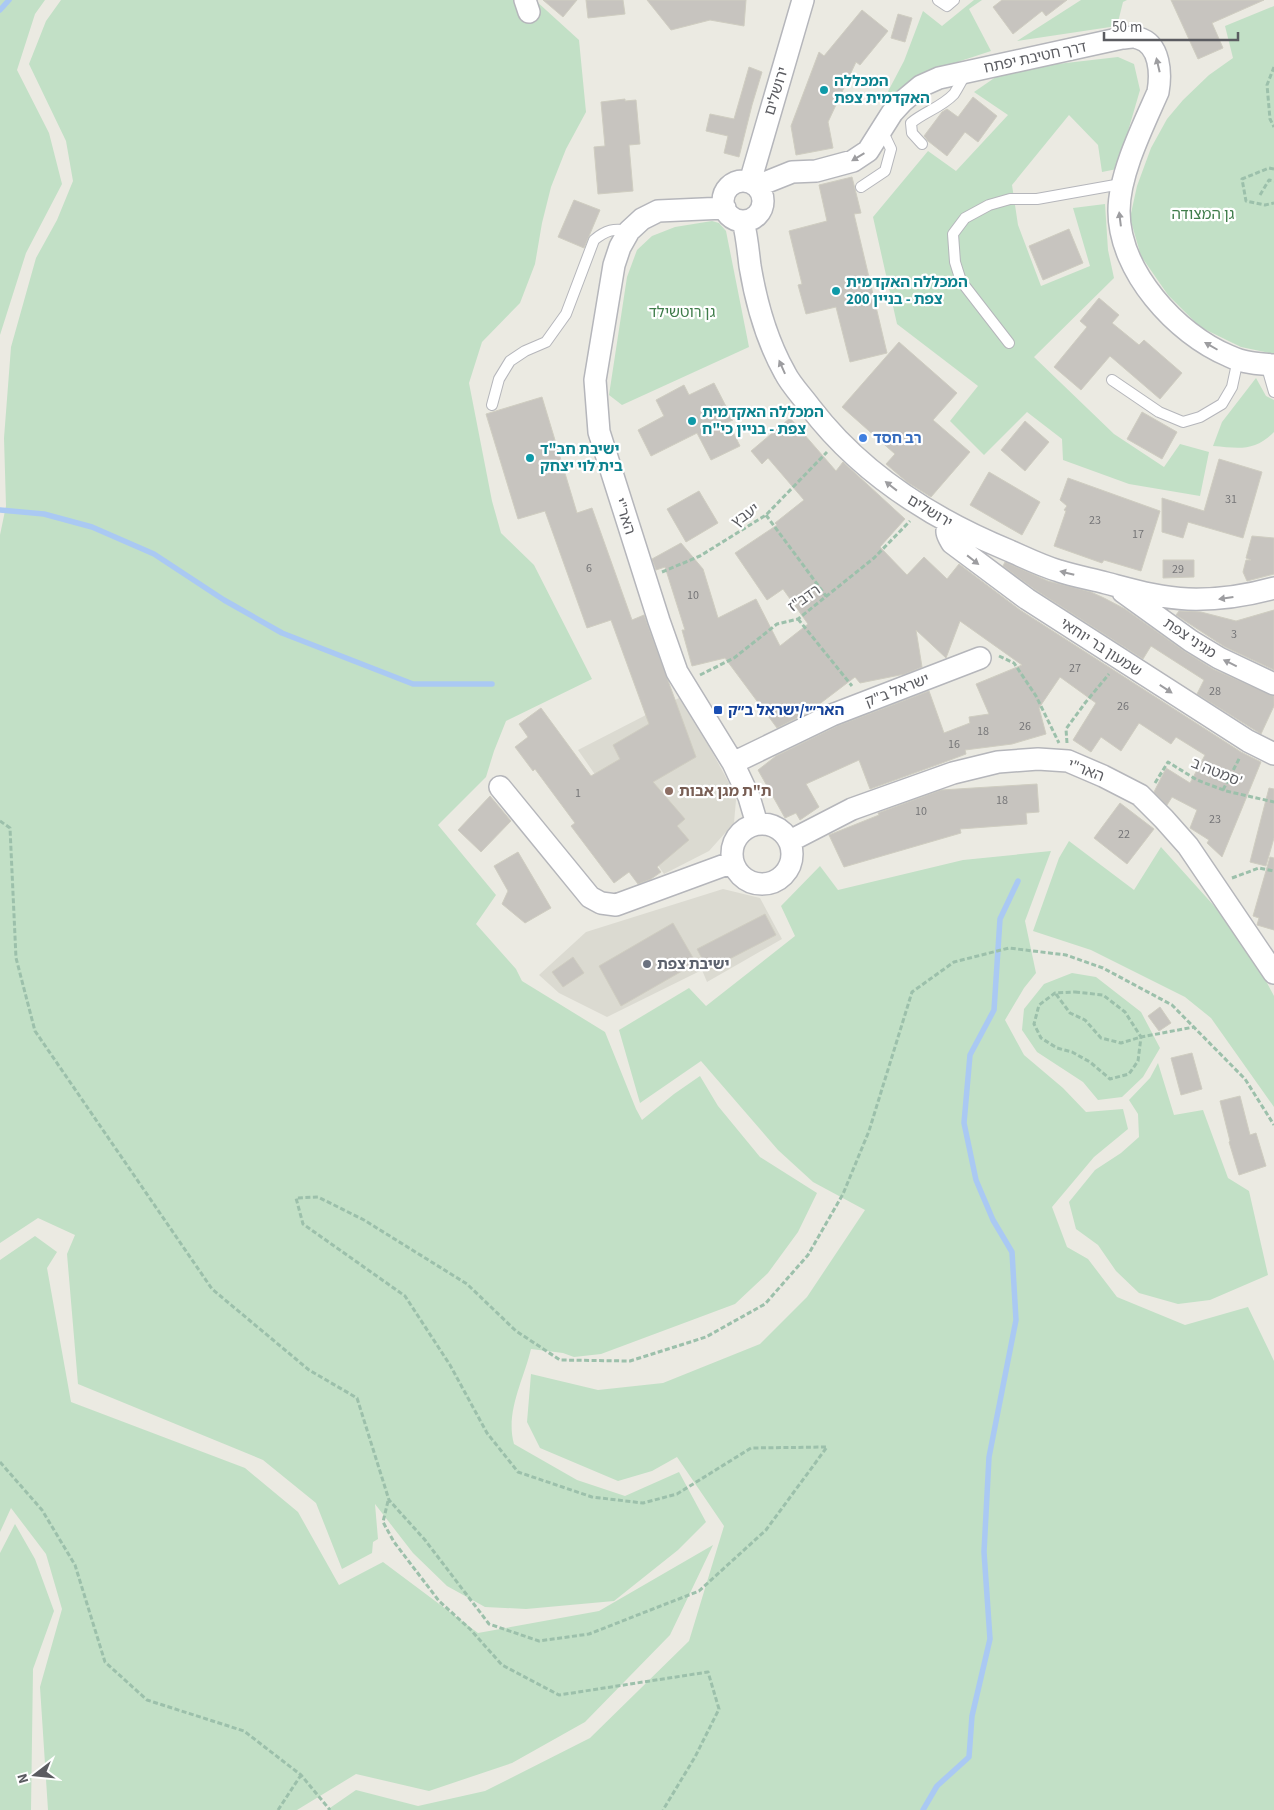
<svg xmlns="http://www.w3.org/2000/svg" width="1274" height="1810" viewBox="0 0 1274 1810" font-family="'Source Sans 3','Noto Sans Hebrew',sans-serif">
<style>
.education{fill:#dbdad1}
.green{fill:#c2e0c6}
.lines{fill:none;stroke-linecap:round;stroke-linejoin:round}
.stream{stroke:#aac9f3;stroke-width:5.5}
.building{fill:#c7c4bf;stroke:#cfcdc1}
.service-casing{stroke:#b5b6bb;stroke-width:12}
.minor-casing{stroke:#b5b6bb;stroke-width:24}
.path{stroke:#9cc0ab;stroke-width:3;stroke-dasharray:5 2.5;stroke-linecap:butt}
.service{stroke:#fff;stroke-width:10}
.minor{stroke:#fff;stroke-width:21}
.oneway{fill:#9d9da0}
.culture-dot{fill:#0f9aa8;stroke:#fff;stroke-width:2}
.shop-dot{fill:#3f7fe0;stroke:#fff;stroke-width:2}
.transit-dot{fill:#1a4fb4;stroke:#fff;stroke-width:2}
.education-dot{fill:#8d6e63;stroke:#fff;stroke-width:2}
.worship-dot{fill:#6b7280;stroke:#fff;stroke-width:2}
.labels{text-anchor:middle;stroke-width:4.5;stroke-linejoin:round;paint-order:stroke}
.number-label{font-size:12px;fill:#767678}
.street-label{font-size:15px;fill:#5b5c61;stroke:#fff}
.culture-label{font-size:15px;font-weight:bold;fill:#0d838f;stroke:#fff;text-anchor:start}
.park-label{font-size:15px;fill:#3f7c4a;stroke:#fff}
.shop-label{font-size:15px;font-weight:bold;fill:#366cbe;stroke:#fff;text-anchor:start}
.transit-label{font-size:15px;font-weight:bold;fill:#164399;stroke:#fff;text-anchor:start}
.education-label{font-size:15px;font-weight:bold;fill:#785e54;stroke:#fff;text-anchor:start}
.worship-label{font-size:15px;font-weight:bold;fill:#5b616d;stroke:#fff;text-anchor:start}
</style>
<rect width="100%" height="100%" fill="#ebeae2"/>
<!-- education -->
<path class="education" d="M679,698L711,750L729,783L736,800L734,823L709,851L664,874L578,750Z
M723,889L760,898L782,939L707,982L702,970L607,1017L559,993L539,975L586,932Z"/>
<!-- green -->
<path class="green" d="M0,0H45L35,14L17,70L49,133L62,184L26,253L0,335Z
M61,0H535L579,40L586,112L566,149L551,187L542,223L535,264L520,303L482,342L469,383L492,501L501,533L534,565L592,679L506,721L494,751L486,777L438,825L496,895L476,924L516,969L522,981L605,1032L636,1109L642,1120L674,1094L700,1076L718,1106L760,1157L817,1193L798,1232L768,1273L735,1304L601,1354L574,1357L563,1353L531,1349C524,1379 505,1412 514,1444L577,1480L625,1496L679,1472L706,1522L678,1550L614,1601L526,1609L485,1607L447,1586L413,1553L375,1504L378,1539L373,1542L372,1553L342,1569L316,1503L263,1460L78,1384L67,1254L75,1235L38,1218L0,1243V535L6,506L4,438L11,347L36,258L57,220L73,181L66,141L29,64L46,21Z
M974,0H982L969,9L991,51L936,69L884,99L904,61L923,11L942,26Z
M1081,0H1127L1123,2L1117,26L1017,41Z
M1274,6V354L1241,347L1200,327L1168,295L1141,256L1130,218L1137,186L1151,148L1167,119L1183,100L1209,75L1233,58L1225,26Z
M1118,57L1134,64L1140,90L1117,169L1102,172L1098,145L1069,115L1012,185L1018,225L1041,286L1090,266L1073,208L1105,204L1108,250L1114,278L1034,357L1114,434L1164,467L1180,444L1209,452L1200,496L1129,484L1063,460L1062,439L1027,412L984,455L950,421L978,386L897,324L873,217L928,151L956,171L1008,115L974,92L1006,70Z
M712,221L719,223L726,231L749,347L622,405L609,395L627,277L637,250L652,236L675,227Z
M1256,378L1266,396L1274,400V432C1254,452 1239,448 1213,446L1222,422Z
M1069,841L1134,890L1161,847L1243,938L1274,996V1107L1211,1018L1185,997L1091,950L1033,931L1059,858Z
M1051,851L1025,921L1036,973L1024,988L1005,1020L1024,1055L1063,1088L1086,1112L1123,1109L1128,1129L1094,1157L1052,1207L1067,1247L1088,1259L1117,1297L1185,1325L1248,1307L1274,1361V1810H327L356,1790L418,1806L485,1791L590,1738L689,1641L724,1526L677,1457L652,1471L618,1481L540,1448L527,1422L531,1374L598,1390L663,1383L760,1344L807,1297L865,1210L813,1182L778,1150L701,1061L640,1103L619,1030L689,988L706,1006L795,936L781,906L820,866L838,890L963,860Z
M1072,973L1096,977L1141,1012L1160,1048L1143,1077L1122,1097L1098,1100L1083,1082L1037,1052L1022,1030L1024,1009L1044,984Z
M1158,1063L1174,1115L1203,1110L1228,1178L1249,1191L1268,1275L1210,1300L1178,1304L1139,1293L1116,1271L1098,1245L1076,1229L1069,1202L1095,1170L1121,1153L1139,1137L1138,1114L1129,1100L1150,1078Z
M35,1236L57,1252L47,1268L71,1402L245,1468L298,1512L339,1585L383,1562L478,1633L599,1611L713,1545L670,1635L585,1722L512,1763L429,1791L356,1774L297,1810H48L40,1687L62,1609L46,1554L11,1508L0,1532V1260Z
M15,1524L35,1559L54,1611L33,1669L31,1810H0V1553Z"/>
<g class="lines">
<!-- stream -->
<path class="stream" d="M0,10L9,0
M0,510L44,514L92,527L154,554L224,600L282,633L413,684H492
M923,1810L937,1786L969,1757L972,1716L990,1639L984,1552L989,1457L1016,1320L1012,1252L993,1220L976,1180L964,1123L970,1055L994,1010L1000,919L1018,881"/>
</g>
<!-- building -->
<path class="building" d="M543,0H577L563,17Z
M586,0H623L625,14L588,18Z
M647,0H746L744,26L710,20L671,30Z
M1002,0H1067L1046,16L1042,11L1013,34L993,7Z
M1171,0H1264L1212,23L1223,48L1198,59Z
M862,10L888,31L860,65L856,62L828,122L833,148L796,155L791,126L819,52L824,56Z
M898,14L912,18L905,42L891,38Z
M749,67L762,72L752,105L739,157L724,153L728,136L706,131L710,114L734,119Z
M973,97L997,116L978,142L965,132L947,156L928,141L924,136L942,112L947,109L958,117Z
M625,99V101L636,100L640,144L629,145L633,191L598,194L594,147L605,146L601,102Z
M852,177L861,213L854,214L887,353L850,362L836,307L806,314L798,285L802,284L789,231L827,221L819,185Z
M574,200L600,210L584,248L558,237Z
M1069,229L1083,263L1043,280L1029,246Z
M1099,298L1119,315L1112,323L1139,345L1144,340L1182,373L1160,399L1110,356L1081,390L1054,367L1087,327L1080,321Z
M899,342L957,393L933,420L970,452L931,497L907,482L886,464L895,454L842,407Z
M714,383L733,420L728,422L740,446L711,460L697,433L651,456L638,430L664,416L656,400L684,385L689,395Z
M542,397L577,513L592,508L632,620L644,615L696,757L653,782L685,819L677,826L689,840L657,867L661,872L651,879L638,884L629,872L614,883L571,826L575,823L535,769L533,771L515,747L528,737L519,724L541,708L591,776L620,759L613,745L649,724L611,620L587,628L545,511L518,519L486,414Z
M1142,412L1177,432L1162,459L1127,439Z
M790,418L836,471L843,462L905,519L880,547L907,575L924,557L947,579L959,564L1020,610L1241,752L1261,762L1222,857L1207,843L1209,840L1190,828L1197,810L1172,797L1167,805L1154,792L1166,768L1190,783L1205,755L1176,737L1171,744L1139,723L1121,751L1101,737L1091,752L1073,740L1096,703L1060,677L1039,708L1046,734L1012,744L965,750L966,754L942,763L870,789L859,760L806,784L819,807L800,820L796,813L785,818L758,770L776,756L837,726L929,691L944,733L970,723L969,717L989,714L976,684L1022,665L960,621L946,658L916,630L922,667L905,674L860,683L855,677L809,712L777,728L725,658L692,666L682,630H685L665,567L656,570L652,559L681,543L703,569L718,618L756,599L780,646L808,624L783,589L767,600L735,553L777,525L775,523L804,500L768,458L762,464L751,451Z
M1025,421L1049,442L1025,471L1001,450Z
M1219,459L1262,472L1243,538L1188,522L1183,538L1162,532V498L1204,511Z
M989,472L1040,502L1022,535L970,505Z
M1068,478L1160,511L1141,571L1104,560L1102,563L1054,546L1066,511L1064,510L1067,506L1060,500Z
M699,491L718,523L686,542L667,509Z
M1252,536L1274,538V574L1247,581L1243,572L1246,560H1251L1246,558Z
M1163,560H1194V577L1163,578Z
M1005,562L1048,581L1091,592L1104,598L1125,609L1184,651L1213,669L1274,696V706L1261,734L1197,694L1204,680L1151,646L1143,659L1034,589L1003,566Z
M1274,610V670L1225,647L1176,615L1179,611L1201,612L1236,621Z
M1037,784L1039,812L1026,813L1027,824L960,829L961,833L844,867L829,835L879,815L878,813L941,790Z
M1269,788L1274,789V838L1266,866L1250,862Z
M490,796L511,821L481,852L458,830Z
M1120,803L1154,829L1127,864L1094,838Z
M518,852L551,908L525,923L502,904L508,891L494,866Z
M1270,857L1274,858V930L1257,925L1259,918L1253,916Z
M765,914L776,935L708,970L697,949Z
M673,923L696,963L621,1006L599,966Z
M573,957L584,973L563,987L552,972Z
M1160,1007L1171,1023L1159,1031L1148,1016Z
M1192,1053L1202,1089L1181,1095L1171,1058Z
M1240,1096L1250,1135L1256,1133L1266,1166L1239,1175L1229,1142L1230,1141L1220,1101Z"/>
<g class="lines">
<!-- service casing -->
<g class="service-casing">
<path id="service" d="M938,0L947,6L954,0
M922,144L912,133L911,123C924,112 942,107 954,94C958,88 962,80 966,73
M861,187L885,171L891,149L882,130
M1009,343L961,281L955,262L953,234L965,218L989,205L1010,199H1037L1121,184
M1266,364L1274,392
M1112,380L1159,412L1183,422L1200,417L1222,404L1232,387L1238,359
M492,405L499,379L510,361L525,351L546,342L566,314L594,240C606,230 614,228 629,231"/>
</g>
<!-- minor casing -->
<g class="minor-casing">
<path id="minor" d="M525,0L529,12
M723 201a20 20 0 1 1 40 0a20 20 0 1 1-40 0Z
M750,182L803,0
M757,186L792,172L816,171L853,161L868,151L892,113L903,101L921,86L939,78L1122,38C1127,38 1134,36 1138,38C1161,44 1161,75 1158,92C1143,126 1119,174 1119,211C1119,271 1176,334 1229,356C1243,363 1259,364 1274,365
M725,208L658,211L642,219L629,231L620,247L614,265L595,380L599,432L659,621L677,672L733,763L749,797L757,824
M743,221C747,236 748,250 750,266C756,302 767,341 785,373C791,385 802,396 810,407C861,474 932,519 1010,551C1026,558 1042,566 1059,571C1074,576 1091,579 1106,583C1133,590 1160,598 1188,599C1218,600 1245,596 1274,588
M950,523C944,531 948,536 952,543L1027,599L1248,741L1274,754
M1123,592L1191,641L1219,658L1274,684
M733,763L832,715L980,658
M500,787L590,897L601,903L616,905L733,862
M732 854a30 30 0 1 1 60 0a30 30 0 1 1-60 0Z
M790,841L852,809L953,773L998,762L1038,759L1068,761L1103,776L1140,795L1164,819L1188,846L1274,973"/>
</g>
<!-- path -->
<path class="path" d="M1274,67L1267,85L1270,119L1274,127
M1274,169L1269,168L1242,179L1246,201L1265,205L1274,203
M1260,195L1269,180L1274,181
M766,515L826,596
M662,572L700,556L766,515L827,452
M798,619L852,686
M999,656L1014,663L1036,696L1059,743
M700,675L734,658L777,624L798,619L874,558L910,521
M1067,743L1066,729L1085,703L1109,674
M1155,783L1168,762L1197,780L1226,791L1274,802
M1223,790L1240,757
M0,821L10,828L16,958L35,1031L212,1289L309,1370L357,1398L389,1500L425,1540L489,1624L539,1641L589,1634L699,1591L766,1530L827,1447L751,1448L677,1494L643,1503L592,1497L518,1472L487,1433L450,1365L405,1296L303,1224L296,1198L318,1197L364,1220L467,1284L516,1331L560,1360L630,1361L706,1337L765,1304L808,1255L843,1194L869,1131L912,992L954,962L1009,948L1066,955L1103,968L1172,1005L1245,1079L1274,1125
M1232,878L1259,868L1274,871
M1075,992L1103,995L1125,1012L1141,1037L1138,1061L1129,1074L1110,1079L1090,1062L1072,1052L1057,1048L1041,1038L1034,1024L1039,1005L1055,993Z
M1056,994L1070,1013L1085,1020L1101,1038L1121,1043L1141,1037L1194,1027
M0,1462L42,1510L75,1565L105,1662L147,1700L244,1731L301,1775L330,1810
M388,1501L383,1522L394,1542L439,1601L470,1629L502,1665L559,1695L708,1672L719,1709L695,1757L663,1810
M278,1810L301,1775"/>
<!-- service -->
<use href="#service" class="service"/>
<!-- minor -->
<use href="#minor" class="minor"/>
</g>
<!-- one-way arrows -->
<defs><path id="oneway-solid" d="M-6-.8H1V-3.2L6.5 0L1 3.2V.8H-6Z" transform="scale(1.25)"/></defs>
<g class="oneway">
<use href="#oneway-solid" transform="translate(1158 65) rotate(-103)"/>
<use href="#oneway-solid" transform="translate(858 157) rotate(149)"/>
<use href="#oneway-solid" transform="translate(1120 219) rotate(-97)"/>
<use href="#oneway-solid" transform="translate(1211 346) rotate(-150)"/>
<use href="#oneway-solid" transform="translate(782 367) rotate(-114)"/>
<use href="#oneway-solid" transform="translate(891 486) rotate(-142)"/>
<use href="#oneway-solid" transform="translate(973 560) rotate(38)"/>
<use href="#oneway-solid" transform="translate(1067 573) rotate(-166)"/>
<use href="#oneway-solid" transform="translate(1226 598) rotate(172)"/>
<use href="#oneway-solid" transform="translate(1230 663) rotate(-154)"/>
<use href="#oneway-solid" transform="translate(1166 689) rotate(33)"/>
</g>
<!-- markers -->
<g class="culture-dot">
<circle cx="824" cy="90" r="5"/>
<circle cx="836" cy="291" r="5"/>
<circle cx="692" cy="421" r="5"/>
<circle cx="530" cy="458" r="5"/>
</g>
<circle class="shop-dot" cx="863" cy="438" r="5"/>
<rect class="transit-dot" x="713" y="705" width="10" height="10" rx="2.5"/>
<circle class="education-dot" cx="669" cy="791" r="5"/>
<circle class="worship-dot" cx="647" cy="964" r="5"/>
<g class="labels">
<!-- number labels -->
<g class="number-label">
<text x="1231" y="503">31</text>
<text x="1095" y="524">23</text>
<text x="1138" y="538">17</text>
<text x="589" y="572">6</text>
<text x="1178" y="573">29</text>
<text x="693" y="599">10</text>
<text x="1234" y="638">3</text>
<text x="1075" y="672">27</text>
<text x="1215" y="695">28</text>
<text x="1123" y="710">26</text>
<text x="1025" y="730">26</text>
<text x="983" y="735">18</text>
<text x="954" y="748">16</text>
<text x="578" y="797">1</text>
<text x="1002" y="804">18</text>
<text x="921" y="815">10</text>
<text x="1215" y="823">23</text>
<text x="1124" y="838">22</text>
</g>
<!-- street labels -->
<g class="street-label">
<text transform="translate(1035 57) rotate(-12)" y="5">דרך חטיבת יפתח</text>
<text transform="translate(776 91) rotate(-73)" y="5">ירושלים</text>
<text transform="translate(930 511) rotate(31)" y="5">ירושלים</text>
<text transform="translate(745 515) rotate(-35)" y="5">יעבץ</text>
<text transform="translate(625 516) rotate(72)" y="5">האר"י</text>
<text transform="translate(804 598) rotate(-35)" y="5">רדב"ז</text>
<text transform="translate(1190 638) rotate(34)" y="5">מגיני צפת</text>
<text transform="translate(1101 647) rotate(33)" y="5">שמעון בר יוחאי</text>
<text transform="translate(897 690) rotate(-21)" y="5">ישראל ב"ק</text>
<text transform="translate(1086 770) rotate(21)" y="5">האר"י</text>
<text transform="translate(1217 772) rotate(22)" y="5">סמטה ב'</text>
</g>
<!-- culture labels -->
<g class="culture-label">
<text x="834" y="86">המכללה<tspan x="834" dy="17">האקדמית צפת</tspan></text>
<text x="846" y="287">המכללה האקדמית<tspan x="846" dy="17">צפת - בניין 200</tspan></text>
<text x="702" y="417">המכללה האקדמית<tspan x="702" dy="17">צפת - בניין כי"ח</tspan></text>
<text x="540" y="454">ישיבת חב"ד<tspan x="540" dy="17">בית לוי יצחק</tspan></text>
</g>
<!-- park labels -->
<g class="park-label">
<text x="1203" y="219">גן המצודה</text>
<text x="682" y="317">גן רוטשילד</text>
</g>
<!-- shop labels -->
<g class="shop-label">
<text x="873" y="443">רב חסד</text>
</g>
<!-- transit labels -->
<g class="transit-label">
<text x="728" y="715">האר״י/ישראל ב״ק</text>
</g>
<!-- education labels -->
<g class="education-label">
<text x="679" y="796">ת"ת מגן אבות</text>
</g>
<!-- worship labels -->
<g class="worship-label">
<text x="657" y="969">ישיבת צפת</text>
</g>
</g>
<!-- north arrow -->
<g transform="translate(35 1775) rotate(254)" stroke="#ffffff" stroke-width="4" paint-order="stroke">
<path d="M0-4L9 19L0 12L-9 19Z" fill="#5b5c61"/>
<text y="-8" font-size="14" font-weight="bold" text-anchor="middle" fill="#5b5c61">N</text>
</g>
<!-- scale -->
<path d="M1104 32v8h134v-8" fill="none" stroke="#5b5c61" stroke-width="2.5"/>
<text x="1112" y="32" font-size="15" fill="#5b5c61" stroke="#ffffff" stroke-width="4" paint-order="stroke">50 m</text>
</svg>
